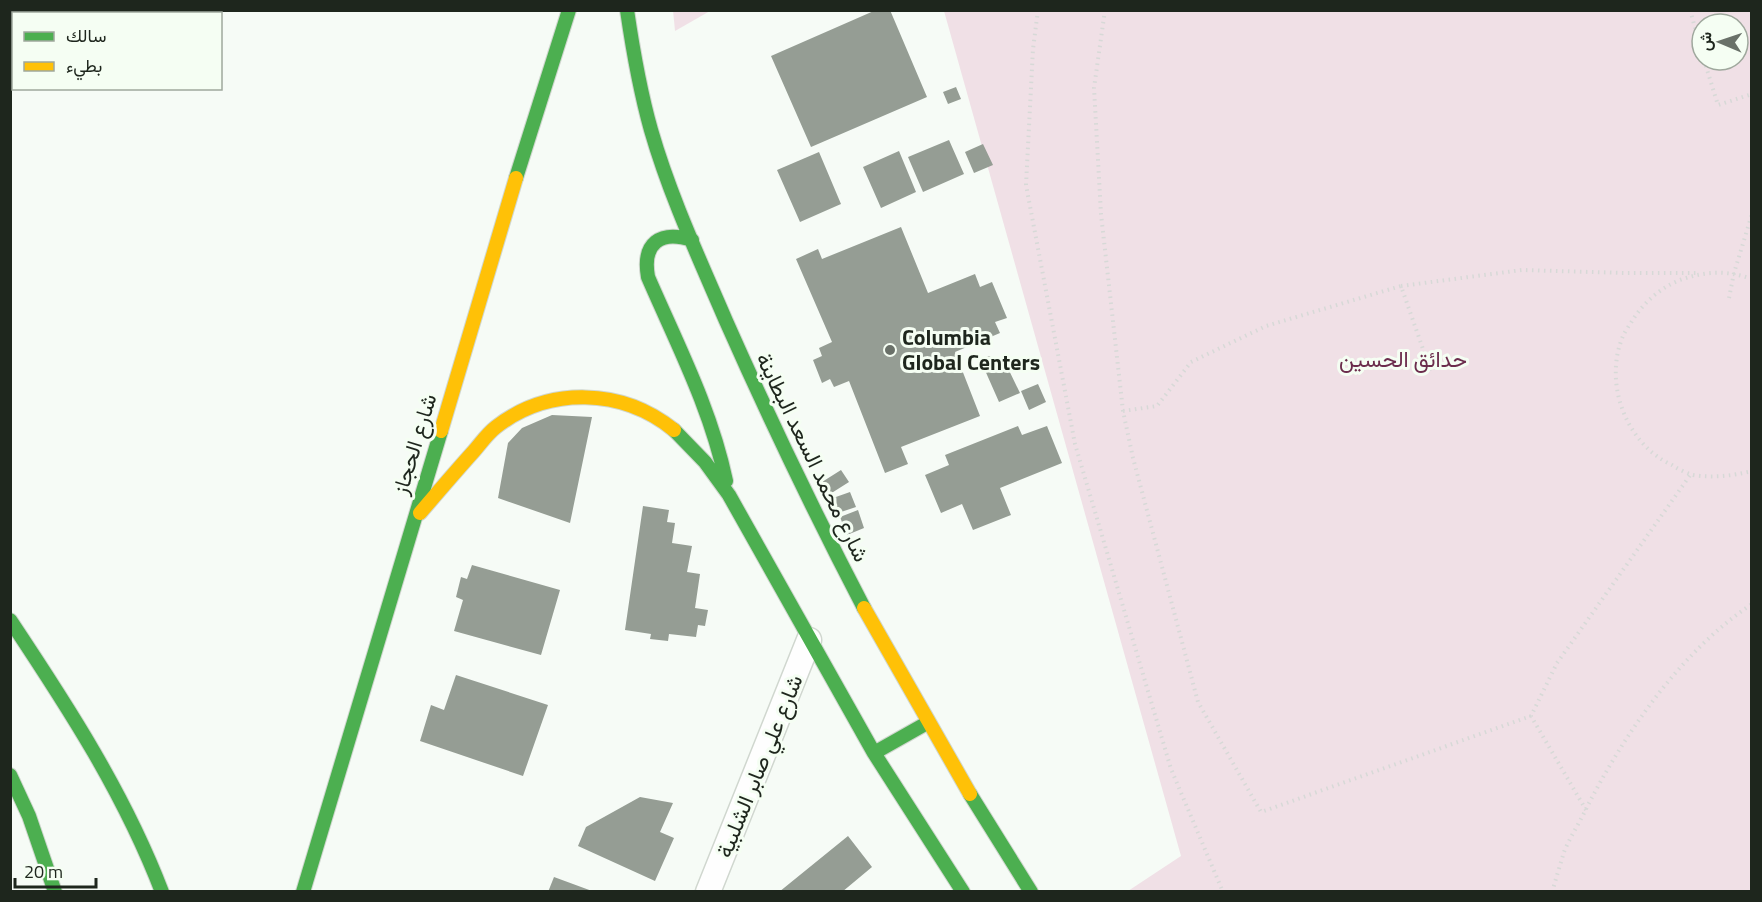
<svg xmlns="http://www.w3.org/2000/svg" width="1762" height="902" viewBox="0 0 1762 902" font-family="'Titillium Web',Vazirmatn,sans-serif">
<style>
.green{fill:#f0e0e6;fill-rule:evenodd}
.building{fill:#959d94}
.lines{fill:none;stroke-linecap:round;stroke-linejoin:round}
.street-casing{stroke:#d0d7cf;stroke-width:27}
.fast-casing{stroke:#d0d7cf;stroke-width:16}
.slow-casing{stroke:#d0d7cf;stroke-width:16}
.path{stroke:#d7d9d7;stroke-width:4;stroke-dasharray:1.5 4.5;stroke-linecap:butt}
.street{stroke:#fefefe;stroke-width:24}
.fast{stroke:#4caf50;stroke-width:14}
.slow{stroke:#ffc107;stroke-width:14}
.poi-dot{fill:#6a7169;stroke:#f5fef3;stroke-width:2}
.labels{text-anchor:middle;stroke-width:6;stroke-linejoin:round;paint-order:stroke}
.poi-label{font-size:22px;font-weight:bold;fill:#1e261d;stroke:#f5fef3;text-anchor:start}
.park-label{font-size:22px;fill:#6b2c4c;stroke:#f5fef3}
.street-label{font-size:22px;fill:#1e261d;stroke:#f5fef3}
</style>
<rect width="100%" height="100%" fill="#f6fbf6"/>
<!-- green -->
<path class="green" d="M673,10H710V11L675,31Z
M944,11H1751V891H1128L1181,856ZM1702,24H1738V60H1702Z"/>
<!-- building -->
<path class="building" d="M876,10H890L927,97L811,147L771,56Z
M956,87L961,99L948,104L943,92Z
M949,140L964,174L923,192L908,157Z
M983,144L993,165L974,173L965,152Z
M899,151L916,192L881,208L863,167Z
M819,152L841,204L800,222L777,170Z
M901,227L928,293L975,274L980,287L992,282L1007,318L995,322L1000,333L955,352L980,416L901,447L908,464L885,473L849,381L834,387L830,379L822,383L813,360L822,356L819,348L832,342L796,259L818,249L822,259Z
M990,356L995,362L1004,360L1020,393L999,402L980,359Z
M1038,384L1046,402L1029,410L1021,391Z
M552,415L592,417L570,523L498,498L508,443L522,428Z
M1018,426L1022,435L1047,426L1062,463L1000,488L1011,515L973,530L962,504L941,513L925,475L949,465L945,455Z
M841,470L849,482L830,494L822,482Z
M850,492L856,507L838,513L833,498Z
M643,506L669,510L667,522L675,523L672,543L692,546L687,572L700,574L695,608L708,610L705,626L698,625L696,637L669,634L668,641L650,639L651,634L625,630Z
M858,510L864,528L847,535L840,517Z
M472,565L560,590L541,655L454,631L463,600L456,597L461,577L467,579Z
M456,675L548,705L523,776L420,741L431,705L444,710Z
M640,797L673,803L660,832L674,838L655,881L578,846L586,827Z
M848,836L872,867L842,892H779Z
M554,877L592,891V892H548Z"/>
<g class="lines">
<!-- street casing -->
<g class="street-casing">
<path id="street" d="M708,892L809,640"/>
</g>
<!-- fast casing -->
<g class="fast-casing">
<path id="fast" d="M627,10C633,51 640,91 651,130C670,196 699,258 726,321C769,418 815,514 864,608
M516,178L569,10
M692,240C660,230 642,243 648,277C677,344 711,409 726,481
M674,430L705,462L729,495L874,753L963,892
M10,620C68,707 124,793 162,892
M874,753L927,723
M10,775L29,816L55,892
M970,794L1031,892
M303,892L441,431"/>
</g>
<!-- slow casing -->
<g class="slow-casing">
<path id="slow" d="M441,431L516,178
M420,513C438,492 456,471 474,451C481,443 487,434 496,427C549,386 622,388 674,430
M864,608L970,794"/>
</g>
<!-- path -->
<path class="path" d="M1038,10L1033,49L1026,185L1075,444L1171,769L1223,892
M1105,10L1094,88L1101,214L1123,411L1133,458L1198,702L1261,812L1531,716
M1690,10L1702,52
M1704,60L1718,105L1752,94
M1752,279C1726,270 1706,271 1680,280C1660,288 1644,302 1632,321C1629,326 1625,331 1623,336C1603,383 1626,444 1672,465C1678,469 1686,473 1693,475C1713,478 1732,476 1752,471
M1401,286L1522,270L1626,273H1696
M1729,298L1734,273L1752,214
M1123,411L1157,406L1191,362L1266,326L1401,286L1431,372
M1586,810L1531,716L1557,663L1691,474
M1552,892C1556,879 1560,865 1564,852C1570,837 1580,822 1587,807C1625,733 1681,651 1752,604"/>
<!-- street -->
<use href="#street" class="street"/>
<!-- fast -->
<use href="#fast" class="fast"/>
<!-- slow -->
<use href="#slow" class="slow"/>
</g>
<!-- markers -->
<circle class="poi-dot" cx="890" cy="350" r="6"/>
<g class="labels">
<!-- poi labels -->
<g class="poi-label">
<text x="902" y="345">Columbia<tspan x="902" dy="25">Global Centers</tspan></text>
</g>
<!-- park labels -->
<g class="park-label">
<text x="1403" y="367">حدائق الحسين</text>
</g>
<!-- street labels -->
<g class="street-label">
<text transform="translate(414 444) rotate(-73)" y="8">شارع الحجاز</text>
<text transform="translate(813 457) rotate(64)" y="8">شارع محمد السعد البطاينة</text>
<text transform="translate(759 766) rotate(-68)" y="8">شارع علي صابر الشلبية</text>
</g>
</g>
<!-- border -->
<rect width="1762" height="902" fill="none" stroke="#1e261d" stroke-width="24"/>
<!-- legend -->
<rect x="12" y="12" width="210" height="78" fill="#f5fef3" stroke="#9fa89d" stroke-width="1.5"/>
<rect x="24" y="32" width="30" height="9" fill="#4caf50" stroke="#9fa89d" stroke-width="1.5"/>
<text x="66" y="42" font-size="18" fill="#1e261d">سالك</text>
<rect x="24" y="62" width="30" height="9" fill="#ffc107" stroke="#9fa89d" stroke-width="1.5"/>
<text x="66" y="72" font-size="18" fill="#1e261d">بطيء</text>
<!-- north arrow -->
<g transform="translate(1720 42) rotate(272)"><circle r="28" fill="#f5fef3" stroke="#9fa89d" stroke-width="1.5"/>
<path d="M0-4.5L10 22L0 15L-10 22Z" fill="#6a7169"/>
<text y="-9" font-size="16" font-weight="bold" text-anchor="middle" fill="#1e261d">ش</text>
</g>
<!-- scale -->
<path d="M15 878v9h81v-9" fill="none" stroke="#1e261d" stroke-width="3"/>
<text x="24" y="878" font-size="18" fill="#1e261d" stroke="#f5fef3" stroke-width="4.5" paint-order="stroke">20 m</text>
</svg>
